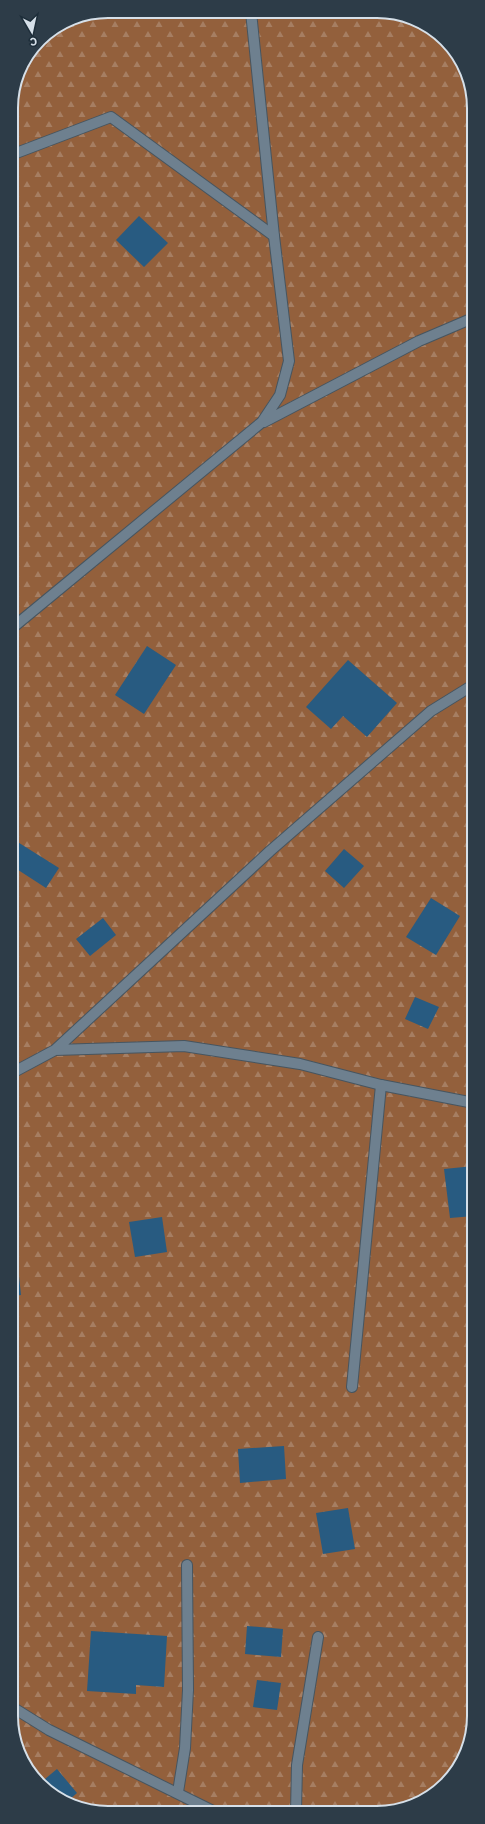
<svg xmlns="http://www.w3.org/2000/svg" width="485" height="1824" viewBox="0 0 485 1824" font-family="'IBM Plex Sans',sans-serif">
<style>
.forest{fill:url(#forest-firs)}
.building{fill:#285b81}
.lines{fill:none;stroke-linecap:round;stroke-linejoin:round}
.service-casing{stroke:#475560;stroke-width:12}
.minor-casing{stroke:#475560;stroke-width:12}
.service{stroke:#6e808f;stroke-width:10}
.minor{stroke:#6e808f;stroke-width:10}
.rim{fill:none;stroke:#d6e0e9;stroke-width:2}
</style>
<defs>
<pattern id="forest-firs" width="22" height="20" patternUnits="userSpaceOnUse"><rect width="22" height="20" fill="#93603c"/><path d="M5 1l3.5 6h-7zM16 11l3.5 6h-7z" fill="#a67e62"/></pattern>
</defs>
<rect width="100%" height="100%" fill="#283845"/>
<!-- forest -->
<path class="forest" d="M108,11L396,13L446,40L464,65L473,95L474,1722L467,1753L450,1780L425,1800L390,1812L89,1811L39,1784L21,1759L12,1729L11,102L18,71L40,39L71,18Z"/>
<!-- building -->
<path class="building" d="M139,216L168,243L144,267L116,240Z
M147,646L176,665L144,714L115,695Z
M348,660L397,703L367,737L343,716L331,729L306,707Z
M16,841L59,868L46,888L12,866V847Z
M344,849L364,866L344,888L325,871Z
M431,898L460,916L436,955L406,937Z
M103,918L116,935L90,956L76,939Z
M415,997L439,1007L428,1029L405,1019Z
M472,1127H474V1152L470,1151Z
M474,1166V1216L450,1218L444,1169Z
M162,1217L167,1252L135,1257L129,1222Z
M12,1257H17L21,1295L12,1296Z
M284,1446L286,1479L240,1483L238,1449Z
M348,1508L355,1549L323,1554L316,1513Z
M247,1626L283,1629L281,1657L245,1654Z
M91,1631L167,1636L164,1687L136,1685V1694L87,1691Z
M257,1680L281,1683L277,1710L253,1707Z
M57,1769L77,1793L69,1800L39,1784Z"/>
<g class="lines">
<!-- service casing -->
<g class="service-casing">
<path id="service" d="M11,155L111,117L274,236
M352,1387L381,1085
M178,1792L185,1748L188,1690L187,1565
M296,1812L297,1765L318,1637"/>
</g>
<!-- minor casing -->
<g class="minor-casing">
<path id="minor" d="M264,422L419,341L473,318
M11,629L262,422L280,395L289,361L274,236L251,12
M55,1050L184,1046L300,1064L381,1085L474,1103
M12,1073L55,1050L270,851L431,711L473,685
M12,1707L49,1730L215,1812"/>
</g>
<!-- service -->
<use href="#service" class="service"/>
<!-- minor -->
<use href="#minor" class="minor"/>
</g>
<!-- crop -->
<path d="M0 0H485V1824H0ZM108 18H377A90 90 0 0 1 467 108V1716A90 90 0 0 1 377 1806H108A90 90 0 0 1 18 1716V108A90 90 0 0 1 108 18Z" fill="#2d3c48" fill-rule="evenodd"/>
<path class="rim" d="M108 18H377A90 90 0 0 1 467 108V1716A90 90 0 0 1 377 1806H108A90 90 0 0 1 18 1716V108A90 90 0 0 1 108 18Z"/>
<!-- north arrow -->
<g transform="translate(32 32) rotate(171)" stroke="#1e2e3a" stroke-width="3" paint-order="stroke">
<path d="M0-3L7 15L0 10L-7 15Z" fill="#d6e0e9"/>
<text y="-6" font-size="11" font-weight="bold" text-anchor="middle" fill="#d6e0e9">С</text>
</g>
</svg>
